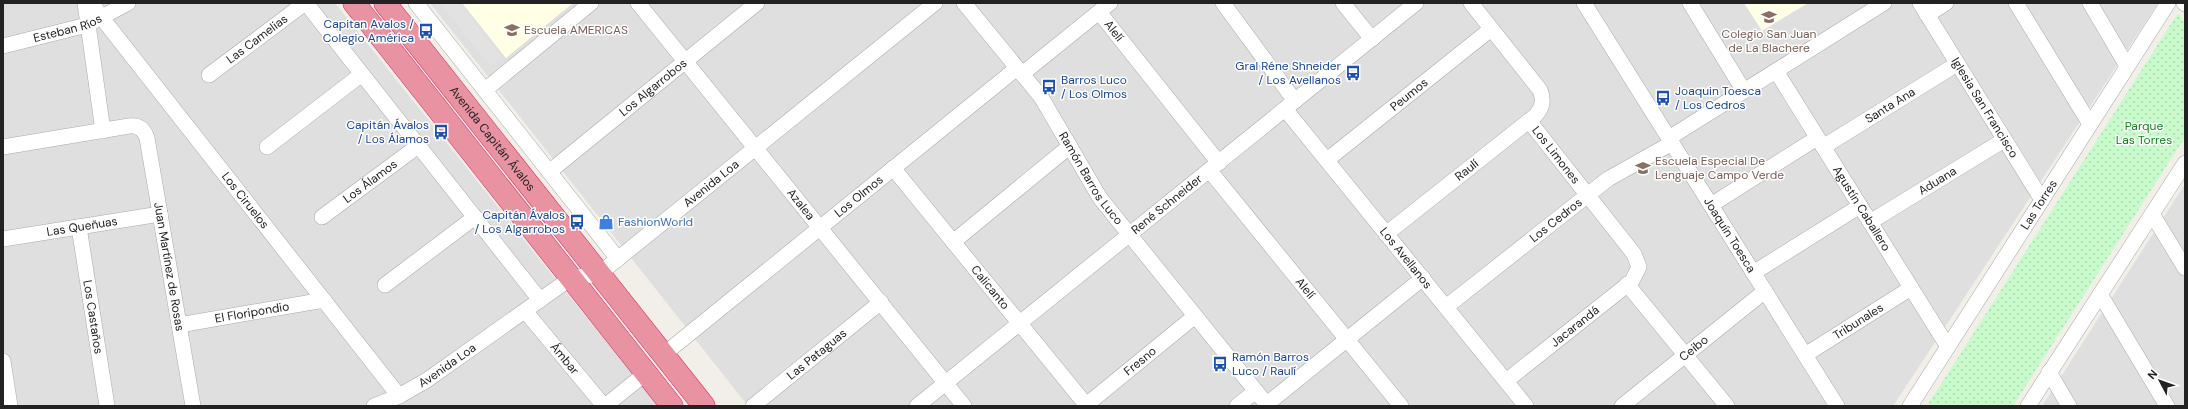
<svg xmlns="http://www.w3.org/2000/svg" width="2188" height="409" viewBox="0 0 2188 409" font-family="'DM Sans',sans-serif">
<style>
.residential{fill:#e0dfdf}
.education{fill:#ffffe5}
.park{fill:url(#park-dots)}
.parking{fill:#e2e2e2}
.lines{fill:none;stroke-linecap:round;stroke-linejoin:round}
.minor-casing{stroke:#a9a9a9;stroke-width:16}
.highway-casing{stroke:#dc2a67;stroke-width:23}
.minor{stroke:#fff;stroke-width:15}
.highway{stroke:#e892a2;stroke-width:22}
.labels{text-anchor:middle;stroke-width:3;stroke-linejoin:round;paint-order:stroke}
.transit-label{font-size:12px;fill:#164399;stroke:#fff;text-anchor:end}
.street-label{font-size:12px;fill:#222;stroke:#fff}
.education-label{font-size:12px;fill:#785e54;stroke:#fff;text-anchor:start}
.park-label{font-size:12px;fill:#0c8416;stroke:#fff}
.shop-label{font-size:12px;fill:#366cbe;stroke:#fff;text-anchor:start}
</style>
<defs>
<pattern id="park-dots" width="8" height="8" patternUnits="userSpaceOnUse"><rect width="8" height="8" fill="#c8facc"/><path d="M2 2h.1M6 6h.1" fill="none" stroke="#acd6af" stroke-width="1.8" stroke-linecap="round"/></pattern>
</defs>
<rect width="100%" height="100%" fill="#f2efe9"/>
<!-- residential -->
<path class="residential" d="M3,3H335L581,311L661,406H3Z
M430,3H2158L1893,406H748Z
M2185,184V406H2042Z"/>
<!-- education -->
<path class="education" d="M462,3H573L506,58Z
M1744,3H1808L1762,31Z"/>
<!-- park -->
<path class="park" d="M2178,13L2185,24V137L2013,406H1927Z"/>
<!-- parking -->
<path class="parking" d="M440,3H459L502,57L490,66Z"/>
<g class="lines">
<!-- minor casing -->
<g class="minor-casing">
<g id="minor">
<path d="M85,3L103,131"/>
<path id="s1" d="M92,3L102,18L399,396"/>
<path d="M306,3L540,300"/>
<path d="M416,3L618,259"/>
<path id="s2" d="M638,3L964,406"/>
<path id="s3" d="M964,3L1041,97L1100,198L1268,406"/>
<path d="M1223,3L1295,101"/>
<path d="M1343,3L1372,39"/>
<path id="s4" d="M1584,3L1837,406"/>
<path d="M1690,3L1744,91"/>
<path id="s5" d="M1920,3L2042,200"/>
<path d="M2016,3L2090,124"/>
<path d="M2090,3L2127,66"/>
<path d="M2184,3L2185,4"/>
<path id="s6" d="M1099,12L1219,163"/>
<path d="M1927,15L1946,3"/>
<path id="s7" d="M3,46L87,25L128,3"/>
<path id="s8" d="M1776,71L1948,347"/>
<path d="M1022,74L1110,3"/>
<path id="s9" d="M209,75L305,3"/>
<path d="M485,90L591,3"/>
<path id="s10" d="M1285,109L1526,406"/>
<path d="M1669,138L1884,3"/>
<path id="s11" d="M3,147L129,126C138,125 144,129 147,138L193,406"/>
<path d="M267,147L362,74"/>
<path id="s12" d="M1823,147L1957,64"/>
<path id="s13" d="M1327,160L1491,29"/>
<path id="s14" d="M893,168L1087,406"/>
<path id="s15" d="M1210,171L1401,406"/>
<path id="s16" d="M549,172L757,3"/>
<path d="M1711,205L1817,138"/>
<path d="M2152,214L2185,268"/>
<path id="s17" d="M322,217L418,146"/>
<path id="s18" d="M1870,222L2004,140"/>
<path id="s19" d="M79,227L107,406"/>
<path id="s20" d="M1386,234L1535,116C1543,107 1544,100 1540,90L1471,3"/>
<path id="s21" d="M3,239L160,214"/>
<path d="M953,242L1070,146"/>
<path d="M1753,273L1860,206"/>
<path d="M1627,284L1727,406"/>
<path d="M385,285L475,217"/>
<path d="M2100,294L2167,406"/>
<path id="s22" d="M1446,307L1608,179L1672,143"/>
<path id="s23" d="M525,311L604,406"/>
<path id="s24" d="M179,325L324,300"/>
<path id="s25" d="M663,355L1017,68"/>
<path id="s26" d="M1805,355L1911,288"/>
<path d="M3,361L10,406"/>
<path d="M2049,372L2069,406"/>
<path id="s27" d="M1506,381L1632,281L1639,267L1634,254L1529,121"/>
<path d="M1267,404L1423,278"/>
<path id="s28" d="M374,406L399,396L427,380L571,278L599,274L935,3"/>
<path d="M605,406L646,373"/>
<path id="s29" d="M753,406L881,302"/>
<path id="s30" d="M917,406L1416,3"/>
<path id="s31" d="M1085,406L1195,316"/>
<path d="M1237,406L1256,391"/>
<path id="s32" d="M1622,406L1765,291"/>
<path id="s33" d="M1910,406L2168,3"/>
<path d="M2028,406L2185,163"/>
</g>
</g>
<!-- highway casing -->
<g class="highway-casing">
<g id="highway">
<path d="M354,3L672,406"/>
<path id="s34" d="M385,3L704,406"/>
</g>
</g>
<!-- minor -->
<use href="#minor" class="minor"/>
<!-- highway -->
<use href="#highway" class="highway"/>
</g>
<!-- icons -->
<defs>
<g id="school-bare" transform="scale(1.2)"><path d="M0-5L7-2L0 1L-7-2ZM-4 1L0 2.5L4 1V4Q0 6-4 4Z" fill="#8d6e63" stroke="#fff" stroke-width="2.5" paint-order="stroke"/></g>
<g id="bus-bare" transform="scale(1.2)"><path d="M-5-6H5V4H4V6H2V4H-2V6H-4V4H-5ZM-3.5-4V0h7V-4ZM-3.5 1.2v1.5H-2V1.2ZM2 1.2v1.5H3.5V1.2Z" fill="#1a4fb4" stroke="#fff" stroke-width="2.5" paint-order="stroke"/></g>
<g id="shop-bare" transform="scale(1.2)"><path d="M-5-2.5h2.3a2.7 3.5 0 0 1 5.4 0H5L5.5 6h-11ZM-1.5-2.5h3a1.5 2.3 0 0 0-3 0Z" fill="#3f7fe0" stroke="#fff" stroke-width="2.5" paint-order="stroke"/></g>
</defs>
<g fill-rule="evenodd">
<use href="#school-bare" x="1769" y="17"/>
<use href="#school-bare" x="512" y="30"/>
<use href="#bus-bare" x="426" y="31"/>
<use href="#bus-bare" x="1353" y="73"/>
<use href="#bus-bare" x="1049" y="87"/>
<use href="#bus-bare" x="1663" y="98"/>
<use href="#bus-bare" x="441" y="132"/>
<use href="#school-bare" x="1643" y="168"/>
<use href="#bus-bare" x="577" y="222"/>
<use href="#shop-bare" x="606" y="222"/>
<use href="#bus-bare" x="1220" y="364"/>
</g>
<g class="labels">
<!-- transit labels -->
<g class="transit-label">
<text x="414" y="28">Capitan Avalos /<tspan x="414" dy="14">Colegio América</tspan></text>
<text x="1341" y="70">Gral Réne Shneider<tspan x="1341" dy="14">/ Los Avellanos</tspan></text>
<text x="1061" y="84" text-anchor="start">Barros Luco<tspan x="1061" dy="14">/ Los Olmos</tspan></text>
<text x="1675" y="95" text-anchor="start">Joaquin Toesca<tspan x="1675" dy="14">/ Los Cedros</tspan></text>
<text x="429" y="129">Capitán Ávalos<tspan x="429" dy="14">/ Los Álamos</tspan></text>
<text x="565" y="219">Capitán Ávalos<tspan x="565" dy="14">/ Los Algarrobos</tspan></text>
<text x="1232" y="361" text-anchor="start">Ramón Barros<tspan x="1232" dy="14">Luco / Raulí</tspan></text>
</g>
<!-- street labels -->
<g class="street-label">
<text dy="4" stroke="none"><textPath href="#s7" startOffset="67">Esteban Ríos</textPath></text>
<text dy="4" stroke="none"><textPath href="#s6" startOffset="24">Alelí</textPath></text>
<text dy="4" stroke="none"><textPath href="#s9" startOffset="60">Las Camelias</textPath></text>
<text dy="4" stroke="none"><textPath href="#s16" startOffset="134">Los Algarrobos</textPath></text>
<text dy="4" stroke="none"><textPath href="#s13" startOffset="105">Peumos</textPath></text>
<text dy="4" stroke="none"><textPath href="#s12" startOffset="79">Santa Ana</textPath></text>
<text dy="4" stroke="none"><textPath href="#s5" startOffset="123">Iglesia San Francisco</textPath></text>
<text dy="4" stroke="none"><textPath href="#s34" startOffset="173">Avenida Capitán Ávalos</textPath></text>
<text transform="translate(1556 155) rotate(52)" y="4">Los Limones</text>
<text dy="4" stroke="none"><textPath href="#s20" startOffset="103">Raulí</textPath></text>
<text dy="4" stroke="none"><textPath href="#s3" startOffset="217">Ramón Barros Luco</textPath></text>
<text dy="4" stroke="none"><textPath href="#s17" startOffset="60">Los Álamos</textPath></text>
<text dy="4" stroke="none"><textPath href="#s18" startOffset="79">Aduana</textPath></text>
<text dy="4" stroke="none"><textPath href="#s28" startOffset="408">Avenida Loa</textPath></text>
<text dy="4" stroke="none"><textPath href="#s25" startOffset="252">Los Olmos</textPath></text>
<text dy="4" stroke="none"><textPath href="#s1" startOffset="250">Los Ciruelos</textPath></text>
<text dy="4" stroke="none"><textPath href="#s2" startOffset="259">Azalea</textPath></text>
<text dy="4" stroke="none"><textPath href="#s33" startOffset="239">Las Torres</textPath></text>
<text dy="4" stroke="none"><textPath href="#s30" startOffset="321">René Schneider</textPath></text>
<text dy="4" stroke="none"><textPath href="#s8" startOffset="162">Agustín Caballero</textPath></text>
<text dy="4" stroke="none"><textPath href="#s22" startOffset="140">Los Cedros</textPath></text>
<text dy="4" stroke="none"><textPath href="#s21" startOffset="80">Las Queñuas</textPath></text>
<text dy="4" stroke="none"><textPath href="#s4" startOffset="274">Joaquín Toesca</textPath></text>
<text dy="4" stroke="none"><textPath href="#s10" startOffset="192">Los Avellanos</textPath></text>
<text dy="4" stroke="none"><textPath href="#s11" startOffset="282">Juan Martínez de Rosas</textPath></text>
<text dy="4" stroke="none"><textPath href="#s14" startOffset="154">Calicanto</textPath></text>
<text dy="4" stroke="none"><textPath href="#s15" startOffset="151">Alelí</textPath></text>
<text dy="4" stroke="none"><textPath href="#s24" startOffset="74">El Floripondio</textPath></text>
<text dy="4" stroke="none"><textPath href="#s19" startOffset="91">Los Castaños</textPath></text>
<text dy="4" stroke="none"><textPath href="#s26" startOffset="63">Tribunales</textPath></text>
<text dy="4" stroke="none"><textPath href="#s27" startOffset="88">Jacarandá</textPath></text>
<text dy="4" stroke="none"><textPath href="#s32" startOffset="92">Ceibo</textPath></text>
<text dy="4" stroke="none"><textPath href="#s29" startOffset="82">Las Pataguas</textPath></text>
<text dy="4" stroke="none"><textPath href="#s23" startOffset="62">Ámbar</textPath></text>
<text dy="4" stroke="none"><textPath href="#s31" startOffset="71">Fresno</textPath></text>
<text dy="4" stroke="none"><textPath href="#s28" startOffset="84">Avenida Loa</textPath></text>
</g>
<!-- education labels -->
<g class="education-label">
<text x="524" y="34">Escuela AMERICAS</text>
<text x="1769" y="38" text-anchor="middle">Colegio San Juan<tspan x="1769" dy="14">de La Blachere</tspan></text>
<text x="1655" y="165">Escuela Especial De<tspan x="1655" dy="14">Lenguaje Campo Verde</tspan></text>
</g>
<!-- park labels -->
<g class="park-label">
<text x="2144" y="130">Parque<tspan x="2144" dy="14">Las Torres</tspan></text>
</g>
<!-- shop labels -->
<g class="shop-label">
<text x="618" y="226">FashionWorld</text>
</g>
</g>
<!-- border -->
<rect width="2188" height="409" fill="none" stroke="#222222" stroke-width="8"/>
<!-- north arrow -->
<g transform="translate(2160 381) rotate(311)" stroke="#ffffff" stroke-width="3" paint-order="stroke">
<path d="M0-3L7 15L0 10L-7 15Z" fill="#222222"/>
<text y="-6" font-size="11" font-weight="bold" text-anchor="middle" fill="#222222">N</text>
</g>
</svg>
